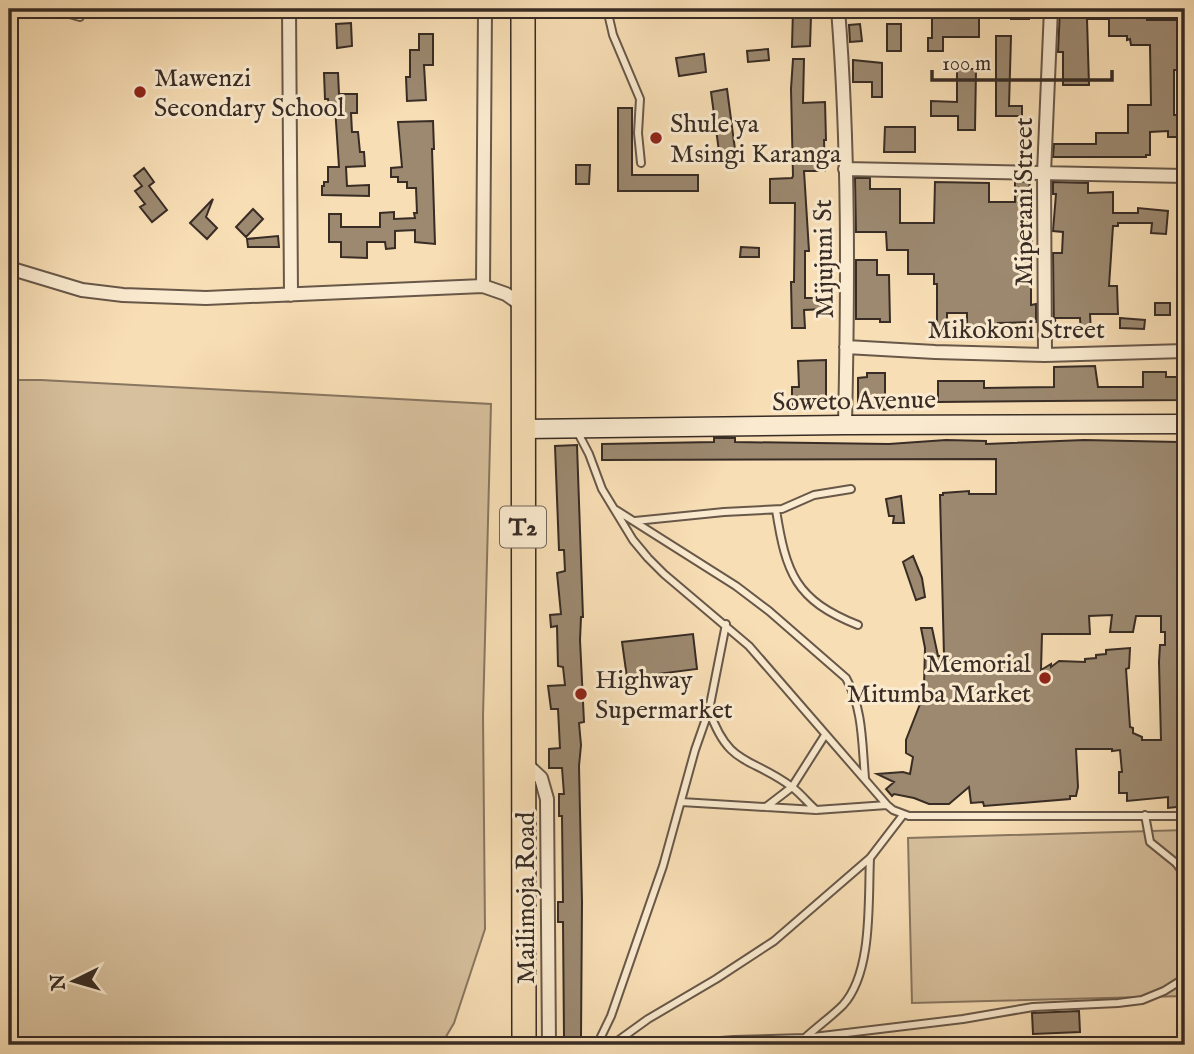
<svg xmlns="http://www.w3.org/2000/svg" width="1194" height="1054" viewBox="0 0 1194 1054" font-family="'IM FELL English',serif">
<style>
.green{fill:#d7c09d;stroke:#887661;stroke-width:2}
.building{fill:#9c8970;stroke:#382c25;stroke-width:2;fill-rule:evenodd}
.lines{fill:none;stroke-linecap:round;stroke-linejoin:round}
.lane-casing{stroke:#685849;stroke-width:10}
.street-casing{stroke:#685849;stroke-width:16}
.secondary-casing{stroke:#382c25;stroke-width:21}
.highway-casing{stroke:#382c25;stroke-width:26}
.lane{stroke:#faeacf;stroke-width:6}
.street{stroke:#faeacf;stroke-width:12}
.secondary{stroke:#faeacf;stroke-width:18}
.highway{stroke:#f8deb5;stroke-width:23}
.poi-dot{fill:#8f2418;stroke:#faeacf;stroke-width:2.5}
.labels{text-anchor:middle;stroke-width:6;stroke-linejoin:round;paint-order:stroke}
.shield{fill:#faeacf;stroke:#726558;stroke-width:2}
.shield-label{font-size:24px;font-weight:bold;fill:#382c25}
.poi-label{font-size:26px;fill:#382c25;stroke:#faeacf;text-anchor:start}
.street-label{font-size:26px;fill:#382c25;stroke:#faeacf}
</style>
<rect width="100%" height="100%" fill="#f8deb5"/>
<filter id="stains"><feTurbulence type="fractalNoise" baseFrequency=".00286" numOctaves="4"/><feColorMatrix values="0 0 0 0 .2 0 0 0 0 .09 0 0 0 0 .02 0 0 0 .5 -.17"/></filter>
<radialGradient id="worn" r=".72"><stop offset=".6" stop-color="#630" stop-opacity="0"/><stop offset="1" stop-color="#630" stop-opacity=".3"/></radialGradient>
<!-- green -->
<path class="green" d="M9,380H41L491,404L483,716L485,929L454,1023L441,1045H9Z
M1185,830V996L912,1003L908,838Z"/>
<!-- building -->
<path class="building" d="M793,9H809V16H811L810,46L792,47Z
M1011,9H1029V19H1011Z
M1060,9H1147V20H1177V60H1185V70H1174V115H1185V137H1168V131L1150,132V155H1146V157H1053L1054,144H1096V133H1128V105H1151L1150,45H1131L1130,39L1127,40V36H1109V19H1087L1089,85H1063V52H1058Z
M932,12L979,13V37H943V51H928V38H932Z
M351,23L352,46L337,48L336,24Z
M860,24L862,41L850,42L849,25Z
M887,24H901V51H887Z
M419,34H433V65H424L426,100L407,101L406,77H410V50H419Z
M996,36H1011L1009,106H1022V116H996Z
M768,49L769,60L748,62L747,51Z
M704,54L706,72L679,76L676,58Z
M793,59H804L803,103L825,102L826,140H824L825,171H804L809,251H805V298H825V309L804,310L805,328H792L791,282H794L795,203H770V179L792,178L793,176L791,89Z
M853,60L882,63V97H872V82H853Z
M957,69H976L975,130H958V116H931V101L957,102Z
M324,73H338L339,94H357V113H351L352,132H358L360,152H364L365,166L346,167L347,186L369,185V196L322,195V186H324V182H328V167H339L335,107H329L328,99H325Z
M727,89L736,157L720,159L711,92Z
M618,108H632V175H698V191H618Z
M433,121L434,149H432L435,244L415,242V230L395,231V248L386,249L385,242H367V258L341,257V242H329V214H341V227H380V213L394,212V219L415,218L414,213H417L416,188H407V182H398V177H391V168L402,167L398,122Z
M885,127H915V152H884Z
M576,165H590L589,184H576Z
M144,168L154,182L149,186L167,210L152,222L140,207L145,204L135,191L142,186L134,176Z
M855,178H870V189H900V223H934L935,182L989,183V202H1015V181L1030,182L1029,189H1027L1028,239H1032V259H1028L1029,285H1031V305L1036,304V322L998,323V325L967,327V313H947V327H937V284H934V274H908V250H887L886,232H856Z
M1053,182L1088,183V193L1113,192V213H1138V208L1168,211L1166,234L1151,233L1152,223H1118V226H1113L1109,286H1117L1118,314H1090L1091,333H1081L1080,318H1055L1056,330H1054L1053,253H1062L1063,232L1053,231L1056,194H1053Z
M213,199L206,217L217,228L207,239L190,223Z
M253,209L263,219L246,237L236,227Z
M278,236L279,247H248L247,239Z
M741,247L759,248V257H740Z
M856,260H877V275H889L890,322H880V319H856Z
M1155,303H1170V315H1155Z
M1120,318L1145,320L1144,329L1120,328Z
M826,360V405H792V387H799L798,361Z
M1095,366L1098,387H1143V372H1166V377H1185V400L938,402V381H984V388L1054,387V367Z
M867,373H885V399L916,398L917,409L858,410V378L867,377Z
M714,438H735V442L889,444L946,440L986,441V444L1084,440L1178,442V470L1185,471V806L1168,808V797L1127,801V793H1119V772H1122L1120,750L1112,751V749H1076L1078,787L1076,796H1070V799L984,806L983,802L971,803L969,787L949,804H929L914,798L894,794L892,796L886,789L894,782L877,774L903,772L910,774L913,757L906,753V740L920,704L924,687L925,648L921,628H932L938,656H944L940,495H943V493L969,491V494H996V459L602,460V444L714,442ZM1112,615L1110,632H1133L1136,616H1161V632H1165V645H1160L1159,662L1161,740H1142V737L1133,733V728L1130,727L1126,669L1129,668L1130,648L1106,650V654L1096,655V658L1085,659V662L1059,661L1051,667V664L1041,670L1042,634H1090L1089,616Z
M577,445L583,617H581L580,640L584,722L579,723L581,745L579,766L582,902L581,1037H564L563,922H558V902H563L562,816H559V794H564L562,768H549V749L560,748L558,709H551L548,686L565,685L563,667L558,666L557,626L551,627L550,615L561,614L557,573L565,571L564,550H559L555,446Z
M901,496L904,523H893L894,516H889L886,499Z
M913,556L922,578L925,597L916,600L903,562Z
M693,634L697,669L627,678L622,642Z
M1079,1011L1080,1032L1033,1034L1032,1013Z"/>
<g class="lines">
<!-- lane casing -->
<g class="lane-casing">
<path id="lane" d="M52,9L80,17
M607,9L613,35L640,99L638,133L641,163
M577,431L589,454L602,489L633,540L648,558L664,574L749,646L887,805L893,810L909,816H1185
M616,510L736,586L769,611L846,678C863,708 862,744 865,778
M776,510C786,573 795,600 858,625
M635,521L724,512L782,509L814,495L851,489
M709,710C729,768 751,756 792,787C801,794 808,803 816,810
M681,802L816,810L887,805
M766,807L792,787L825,735
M1145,815L1150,842L1176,863L1185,875
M806,1037C818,1026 832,1016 843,1005C873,972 868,900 870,858
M597,1045L611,1016L663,866L695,750L709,710L726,624
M612,1045L648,1019L716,979L774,941L870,858L903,815
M666,1045L734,1040L805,1038L963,1019L1033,1007L1118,1003L1142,1000L1164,991L1180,981L1185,975"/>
</g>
<!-- street casing -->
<g class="street-casing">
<path id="street" d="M289,9L291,295
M838,9C849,147 848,287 845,425
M845,169L1185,176
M9,268L82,290L123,295L206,298L483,286L506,294L523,306
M483,286L485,9
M846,347L935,352L1045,355L1185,351
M1045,355L1044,173L1051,9
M525,763L541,778L547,799L549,1045"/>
</g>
<!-- secondary casing -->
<g class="secondary-casing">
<path id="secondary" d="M524,429L845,425L1185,424"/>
</g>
<!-- highway casing -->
<g class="highway-casing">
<path id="highway" d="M523,9L524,1045"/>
</g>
<!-- lane -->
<use href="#lane" class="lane"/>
<!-- street -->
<use href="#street" class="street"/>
<!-- secondary -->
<use href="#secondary" class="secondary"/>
<!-- highway -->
<use href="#highway" class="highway"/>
</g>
<!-- markers -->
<g class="poi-dot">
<circle cx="140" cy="92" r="7"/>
<circle cx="656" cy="138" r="7"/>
<circle cx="1045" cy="678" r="7"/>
<circle cx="581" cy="694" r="7"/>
</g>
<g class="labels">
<!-- shield labels -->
<rect class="shield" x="500" y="506.5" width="46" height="41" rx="5"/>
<g class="shield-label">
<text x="523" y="535">T2</text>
</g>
<!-- poi labels -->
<g class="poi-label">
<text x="154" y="86">Mawenzi<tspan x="154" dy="30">Secondary School</tspan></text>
<text x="670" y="132">Shule ya<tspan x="670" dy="30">Msingi Karanga</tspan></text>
<text x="1031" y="672" text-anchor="end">Memorial<tspan x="1031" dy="30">Mitumba Market</tspan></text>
<text x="595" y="688">Highway<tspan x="595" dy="30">Supermarket</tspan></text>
</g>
<!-- street labels -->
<g class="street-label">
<text transform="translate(1023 202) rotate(-90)" y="9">Miperani Street</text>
<text transform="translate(823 259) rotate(-91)" y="9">Mijujuni St</text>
<text x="1016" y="338">Mikokoni Street</text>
<text transform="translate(854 400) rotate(-1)" y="9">Soweto Avenue</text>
<text transform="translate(525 898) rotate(-90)" y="9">Mailimoja Road</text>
</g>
</g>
<!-- margin -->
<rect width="1194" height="1054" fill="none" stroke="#f8deb5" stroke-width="35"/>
<rect x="10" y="10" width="1173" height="1033" fill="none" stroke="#382c25" stroke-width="3.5"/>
<rect x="18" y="18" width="1159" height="1019" fill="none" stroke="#382c25" stroke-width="2"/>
<!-- north arrow -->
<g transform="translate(74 981) rotate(265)" stroke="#faeacf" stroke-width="5" paint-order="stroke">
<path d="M0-5L12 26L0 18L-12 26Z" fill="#382c25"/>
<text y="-10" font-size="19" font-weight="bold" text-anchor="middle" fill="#382c25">N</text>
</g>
<!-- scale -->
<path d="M932 70v10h180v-10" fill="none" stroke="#382c25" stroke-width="3.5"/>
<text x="942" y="70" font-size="21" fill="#382c25" stroke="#faeacf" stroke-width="5" paint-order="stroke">100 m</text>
<rect width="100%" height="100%" filter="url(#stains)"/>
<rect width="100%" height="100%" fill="url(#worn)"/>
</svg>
